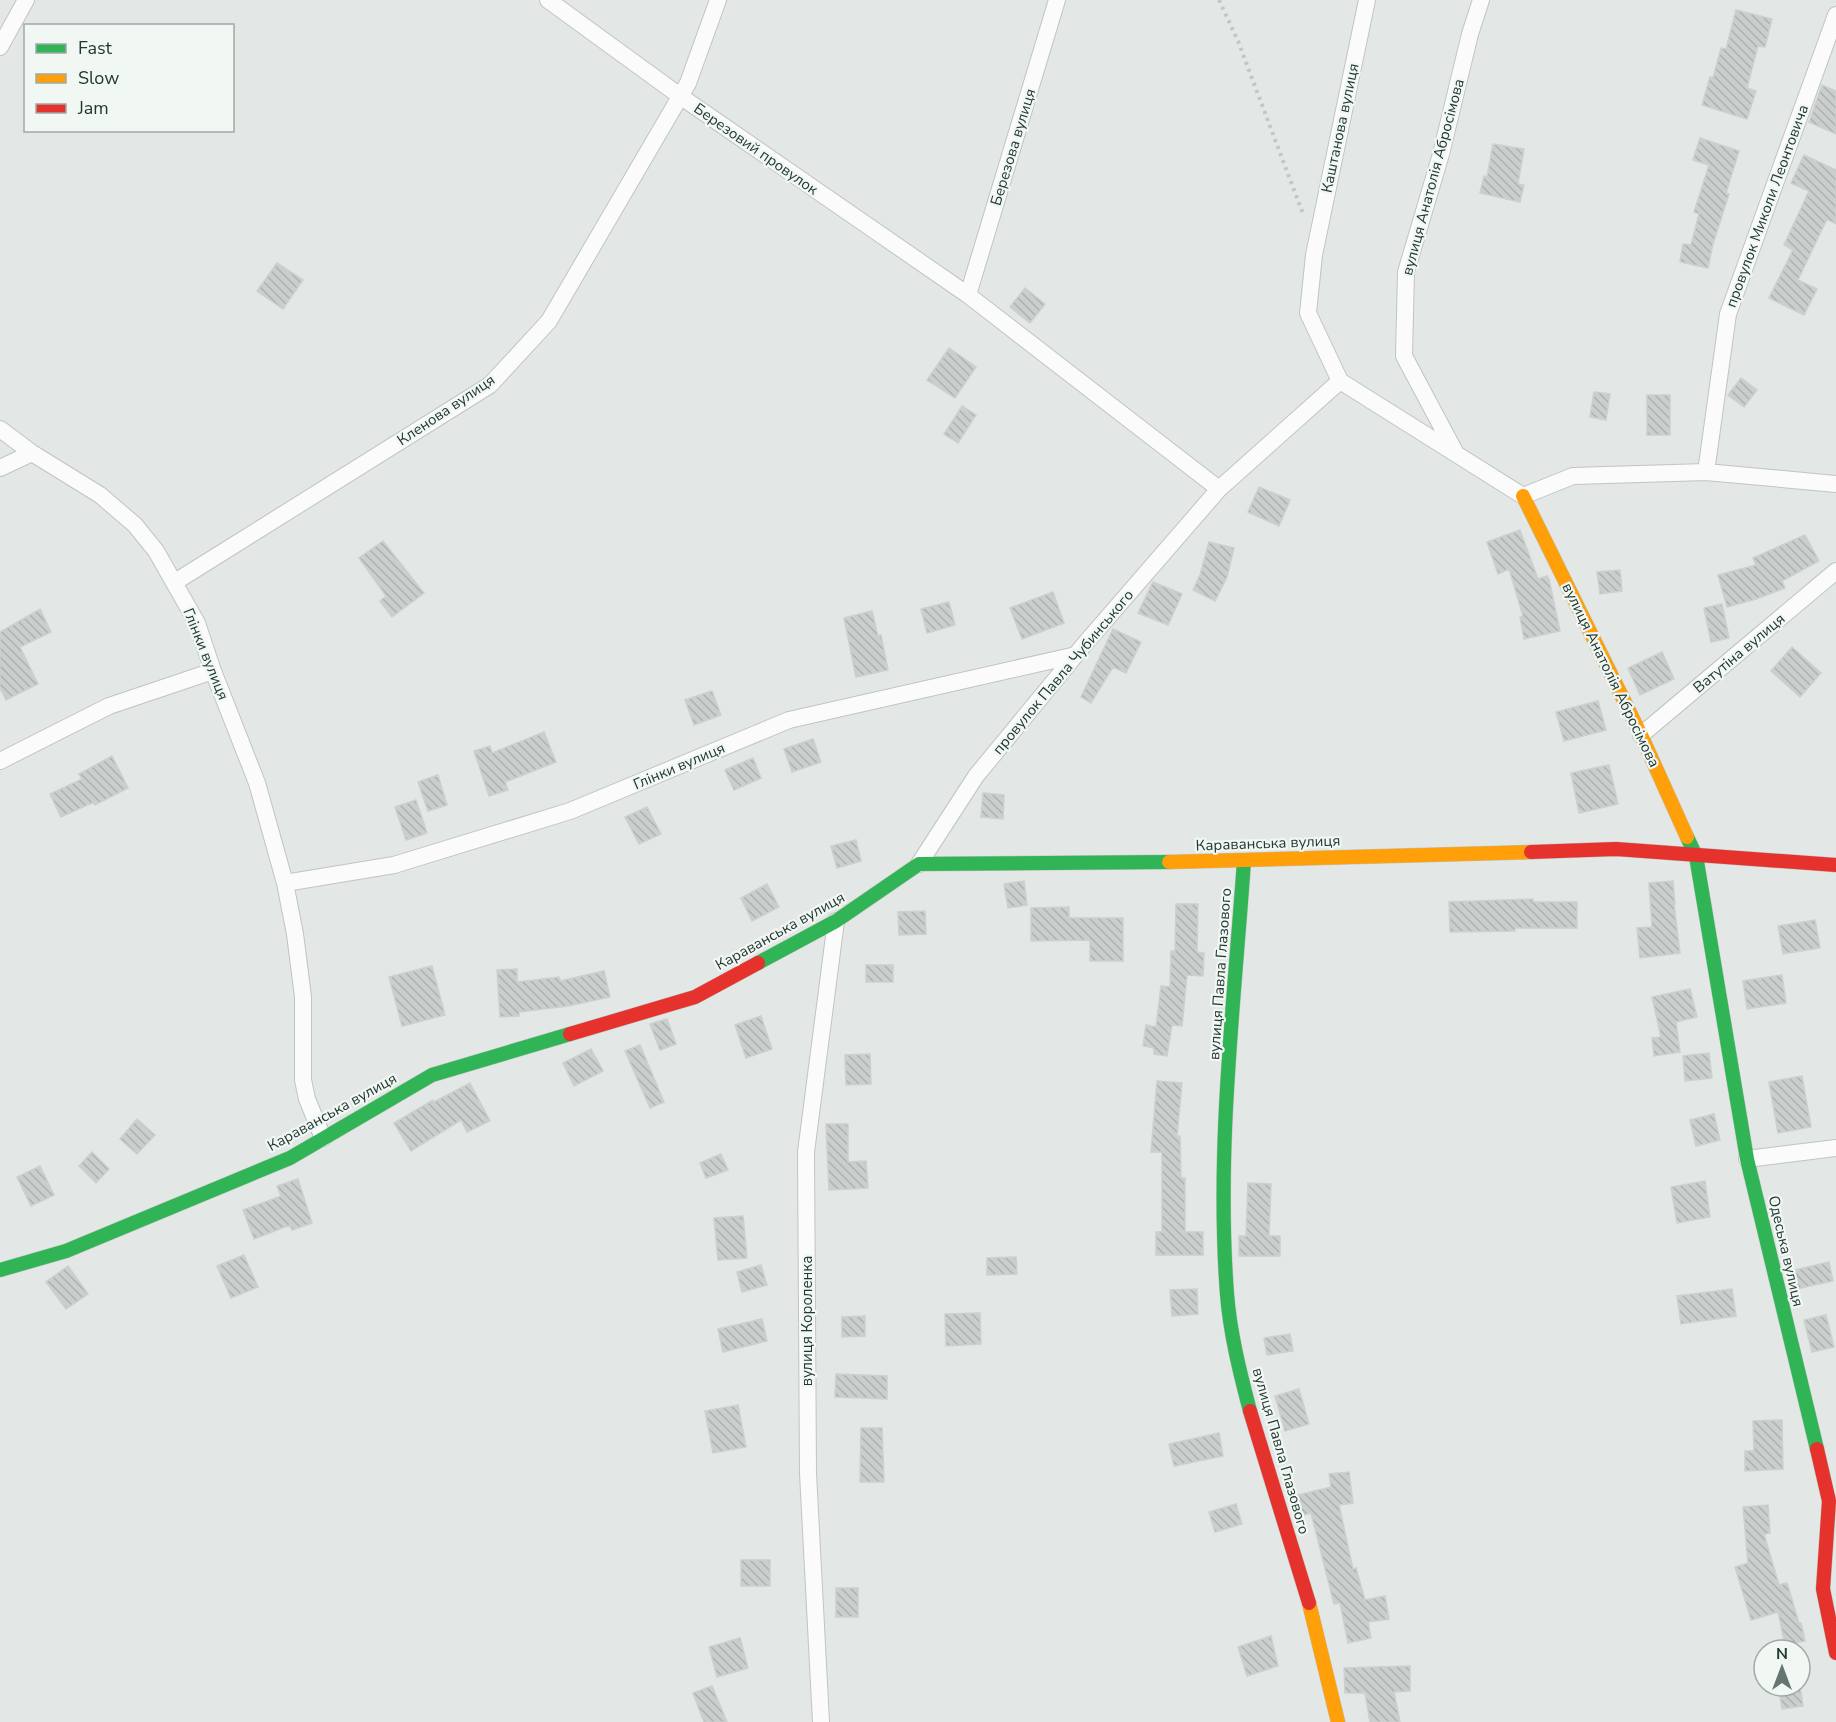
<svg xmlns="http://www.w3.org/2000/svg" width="1836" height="1722" viewBox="0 0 1836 1722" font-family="'Nunito Sans',sans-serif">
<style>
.building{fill:url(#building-back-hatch);stroke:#ccd0ce;stroke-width:1.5}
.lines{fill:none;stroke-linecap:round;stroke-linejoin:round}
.street-casing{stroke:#c0c4c2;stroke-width:18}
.fast-casing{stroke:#bfc5c2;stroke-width:15}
.slow-casing{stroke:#bfc5c2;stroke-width:15}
.jam-casing{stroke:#bfc5c2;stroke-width:15}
.path{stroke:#c0c7c5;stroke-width:4;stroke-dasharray:3 4.5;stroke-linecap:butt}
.street{stroke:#fbfbfb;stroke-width:16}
.fast{stroke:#30b455;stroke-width:14}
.slow{stroke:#ff9f0a;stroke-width:14}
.jam{stroke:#e5322d;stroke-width:14}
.labels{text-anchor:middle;stroke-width:4.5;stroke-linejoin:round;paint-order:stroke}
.street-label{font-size:15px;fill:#233832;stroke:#f1f7f3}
</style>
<defs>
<pattern id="building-back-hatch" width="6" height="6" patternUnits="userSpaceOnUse" patternTransform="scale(1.5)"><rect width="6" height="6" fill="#cacfcd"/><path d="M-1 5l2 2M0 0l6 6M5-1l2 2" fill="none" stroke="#adb2b0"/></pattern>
</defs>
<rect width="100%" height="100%" fill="#e3e7e5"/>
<!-- building -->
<path class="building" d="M1736,10L1772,19L1765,47L1758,46L1747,88L1756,91L1747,119L1702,105L1710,77L1713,78L1721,48L1726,49Z
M1822,85L1836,91V134L1809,122Z
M1700,138L1739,151L1726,193L1729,194L1713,244L1708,268L1680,262L1683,244L1691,245L1699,214L1694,212L1709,165L1693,160Z
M1493,144L1524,149L1518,184L1524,185L1520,202L1480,193L1484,176L1487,177Z
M1804,155L1836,170V224L1827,219L1798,280L1817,289L1804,315L1769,298L1793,250L1784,245L1809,191L1791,183Z
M277,263L303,280L283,309L257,291Z
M1025,288L1045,304L1030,323L1010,307Z
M949,348L976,367L955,398L927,380Z
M1741,378L1757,390L1744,407L1728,395Z
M1594,392L1610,394L1606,420L1590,417Z
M1647,395H1670V435H1647Z
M962,406L976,415L958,443L944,434Z
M1259,487L1290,500L1279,526L1248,512Z
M1520,530L1538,579L1547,576L1549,579L1560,631L1524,639L1520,617L1523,616L1509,569L1498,574L1487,542Z
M1805,535L1819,561L1782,581L1785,588L1756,599L1727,607L1718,575L1756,565L1753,558Z
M383,541L424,593L392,617L380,601L386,596L359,558Z
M1209,542L1234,548L1227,577L1215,601L1193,590L1200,575Z
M1620,570L1622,591L1600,594L1597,572Z
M1153,582L1182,594L1168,625L1138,613Z
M1053,592L1064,623L1022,639L1010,608Z
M949,602L955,625L927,633L921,609Z
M1722,604L1729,638L1711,642L1704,608Z
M40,609L51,632L20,647L38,684L6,700L0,688V632Z
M872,611L878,636L881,635L888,670L856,677L844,618Z
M1113,629L1141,642L1126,673L1113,667L1091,703L1081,697Z
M1792,647L1821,673L1800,697L1771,671Z
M1662,652L1674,679L1640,695L1628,668Z
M712,691L721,715L694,725L685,700Z
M1598,701L1606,730L1564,741L1556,712Z
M544,732L556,762L505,782L508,790L489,796L474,751L490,746L492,753Z
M813,739L821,762L792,772L784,749Z
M112,756L128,788L95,805L94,802L61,817L50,794L82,779L79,774Z
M753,758L761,778L734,790L725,770Z
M1609,765L1618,804L1579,813L1571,773Z
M438,775L447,805L428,811L418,782Z
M983,793L1004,795L1003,819L981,817Z
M416,800L427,833L406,840L395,807Z
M647,807L661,834L639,844L625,817Z
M856,840L861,861L837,868L831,846Z
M1024,881L1027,905L1008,908L1004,884Z
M1673,881L1675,904H1674L1680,953L1640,958L1637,928L1652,927L1649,883Z
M767,884L779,907L752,921L741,898Z
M1533,899V902H1577V928H1515V931L1450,932L1449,902Z
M1176,904H1198L1197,952L1204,953L1203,976L1187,975L1182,1026L1172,1025L1167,1056L1154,1054V1048L1143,1046L1146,1025L1156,1027L1161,986L1170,987L1171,951H1175Z
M1069,907V918H1123V961H1090V940L1031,941V908Z
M925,911L926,934L899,935L898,912Z
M1815,920L1820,948L1783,954L1778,926Z
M866,965H893V982H866Z
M432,966L445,1015L402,1026L389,977Z
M517,969V982L559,977L560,981L604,971L610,997L568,1006L519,1012V1016L500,1017L497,970Z
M1782,975L1786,1003L1747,1009L1743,981Z
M1690,989L1697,1017L1676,1022L1680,1052L1654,1056L1652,1038L1661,1037L1652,997Z
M761,1016L772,1049L746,1058L735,1025Z
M667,1019L676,1044L660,1050L650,1024Z
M640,1045L664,1102L650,1108L625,1051Z
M591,1049L603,1071L574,1086L563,1063Z
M1709,1053L1712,1078L1685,1081L1683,1056Z
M870,1054L871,1084L846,1085L845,1055Z
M1802,1076L1811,1127L1778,1133L1769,1082Z
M1157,1081L1182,1083L1177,1136H1180L1181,1178H1185V1232H1203V1255H1156V1232H1162V1152H1151Z
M470,1083L490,1121L467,1132L461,1120L411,1151L394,1123L433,1100L434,1102Z
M1714,1114L1720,1140L1696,1146L1690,1120Z
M137,1119L155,1135L137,1154L120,1139Z
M826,1124H848V1162L866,1161L868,1188L829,1190Z
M92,1152L109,1169L96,1183L79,1166Z
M721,1154L728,1170L706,1178L700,1163Z
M40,1166L54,1195L31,1206L17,1177Z
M298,1179L312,1223L292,1230L290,1225L254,1239L243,1210L281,1196L277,1186Z
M1705,1181L1710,1217L1677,1223L1671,1187Z
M1248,1183L1271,1184L1269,1236H1280V1256H1239V1236H1246Z
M743,1216L747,1258L718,1260L714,1218Z
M244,1255L258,1287L231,1298L217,1266Z
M1016,1257L1017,1274L987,1275V1258Z
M1829,1262L1833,1281L1796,1289L1791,1271Z
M761,1265L767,1285L742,1292L737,1272Z
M68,1266L88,1294L66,1309L46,1282Z
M1197,1289L1198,1314L1172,1316L1170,1290Z
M1732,1289L1736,1316L1681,1324L1677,1296Z
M980,1313L981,1344L946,1346L945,1314Z
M1826,1315L1834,1347L1812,1352L1804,1320Z
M865,1316V1336L842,1337V1317Z
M762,1319L767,1341L723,1352L718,1329Z
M1290,1334L1293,1351L1267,1355L1264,1338Z
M836,1374L887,1376V1399L835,1397Z
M1299,1389L1309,1424L1285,1431L1275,1396Z
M738,1405L746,1447L713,1453L705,1411Z
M1782,1420L1783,1469L1745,1471V1451H1754L1753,1421Z
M861,1428H882L884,1482H860Z
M1219,1433L1223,1456L1174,1466L1169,1444Z
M1349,1472L1353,1503L1339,1505L1353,1569L1356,1568L1365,1600L1385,1596L1389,1619L1368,1622L1371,1638L1348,1643L1340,1603L1334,1604L1311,1513L1296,1517L1290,1497L1331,1487L1329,1474Z
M1236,1504L1242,1524L1215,1532L1209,1512Z
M1768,1505L1770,1533L1764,1534L1779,1585L1787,1583L1799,1623H1801L1805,1641L1785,1645L1778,1612L1751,1620L1735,1567L1748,1563L1743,1507Z
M741,1560H770V1586H741Z
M836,1588H858V1617H836Z
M1271,1636L1278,1666L1247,1676L1238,1647Z
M740,1638L748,1668L717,1677L709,1647Z
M1410,1666V1691L1394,1692L1400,1722H1370L1365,1693H1345L1344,1668Z
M712,1686L727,1722H704L693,1693Z
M1800,1686L1803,1706L1782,1709L1779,1689Z"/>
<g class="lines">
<!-- street casing -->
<g class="street-casing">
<path id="street" d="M548,0L680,96L968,295L1219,489
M1367,0L1314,255L1308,313L1340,381L1523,496L1573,476L1706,472L1836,484
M0,47L26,0
M968,295L1057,0
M0,429L32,453L100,495L135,525L156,551L197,623L213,671L257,783L285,883L295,934L303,997V1080L307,1099L323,1138
M1454,450L1404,356L1406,272L1441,154L1470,34L1481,0
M0,468L32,453
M1706,472L1728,314L1836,15
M175,582L490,385L549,321L688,83L718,0
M1641,735L1836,571
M0,761L109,706L213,671
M919,864L976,776L1083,646L1219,489L1340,381
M285,883L394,865L570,811L789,720L1076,655
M1747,1159L1836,1148
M821,1722L808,1473L806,1152L836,921"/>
</g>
<!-- fast casing -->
<g class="fast-casing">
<path id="fast" d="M1687,837L1696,856L1747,1159L1817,1449
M1244,861C1234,1005 1216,1150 1227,1294C1230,1333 1240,1373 1250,1411
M758,963L836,921L919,864L1169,862
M0,1270L66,1251L290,1158L432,1075L570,1034"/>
</g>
<!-- slow casing -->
<g class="slow-casing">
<path id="slow" d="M1523,496L1641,735L1687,837
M1169,862L1531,852
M1309,1603L1338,1722"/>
</g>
<!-- jam casing -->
<g class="jam-casing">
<path id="jam" d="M1531,852L1616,849L1836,865
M570,1034L695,997L758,963
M1250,1411L1309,1603
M1817,1449L1829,1501L1823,1589L1836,1653"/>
</g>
<!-- path -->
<path class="path" d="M1219,0L1238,41L1303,214"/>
<!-- street -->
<use href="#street" class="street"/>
<!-- fast -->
<use href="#fast" class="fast"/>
<!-- slow -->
<use href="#slow" class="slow"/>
<!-- jam -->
<use href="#jam" class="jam"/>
</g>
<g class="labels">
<!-- street labels -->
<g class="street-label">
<text transform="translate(1340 128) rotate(-78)" y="5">Каштанова вулиця</text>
<text transform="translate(1013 147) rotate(-73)" y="5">Березова вулиця</text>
<text transform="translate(756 149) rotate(35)" y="5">Березовий провулок</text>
<text transform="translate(1433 177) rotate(-75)" y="5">вулиця Анатолія Абросімова</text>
<text transform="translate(1767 206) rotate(-70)" y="5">провулок Миколи Леонтовича</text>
<text transform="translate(446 410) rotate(-34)" y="5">Кленова вулиця</text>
<text transform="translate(1739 653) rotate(-40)" y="5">Ватутіна вулиця</text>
<text transform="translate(206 654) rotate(68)" y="5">Глінки вулиця</text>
<text transform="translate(1063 672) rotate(-50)" y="5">провулок Павла Чубинського</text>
<text transform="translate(1611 675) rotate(64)" y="5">вулиця Анатолія Абросімова</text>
<text transform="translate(679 766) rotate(-23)" y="5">Глінки вулиця</text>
<text transform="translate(1268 843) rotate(-2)" y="5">Караванська вулиця</text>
<text transform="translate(780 931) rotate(-29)" y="5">Караванська вулиця</text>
<text transform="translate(1220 974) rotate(-86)" y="5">вулиця Павла Глазового</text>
<text transform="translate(332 1112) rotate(-29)" y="5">Караванська вулиця</text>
<text transform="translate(1786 1251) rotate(77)" y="5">Одеська вулиця</text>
<text transform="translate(807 1321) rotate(-90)" y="5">вулиця Короленка</text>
<text transform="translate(1281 1451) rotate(74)" y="5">вулиця Павла Глазового</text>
</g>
</g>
<!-- legend -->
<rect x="24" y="24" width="210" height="108" fill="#f1f7f3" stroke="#9faba6" stroke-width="1.5"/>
<rect x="36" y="44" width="30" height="9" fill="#30b455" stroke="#9faba6" stroke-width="1.5"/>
<text x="78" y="54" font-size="18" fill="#233832">Fast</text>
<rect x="36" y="74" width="30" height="9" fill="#ff9f0a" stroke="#9faba6" stroke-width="1.5"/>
<text x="78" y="84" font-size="18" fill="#233832">Slow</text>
<rect x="36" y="104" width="30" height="9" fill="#e5322d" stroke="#9faba6" stroke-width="1.5"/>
<text x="78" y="114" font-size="18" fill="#233832">Jam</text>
<!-- north arrow -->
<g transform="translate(1782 1668)"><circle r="28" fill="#f1f7f3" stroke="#9faba6" stroke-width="1.5"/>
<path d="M0-4.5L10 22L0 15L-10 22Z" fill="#667571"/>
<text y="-9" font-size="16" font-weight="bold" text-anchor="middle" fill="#233832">N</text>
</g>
</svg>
